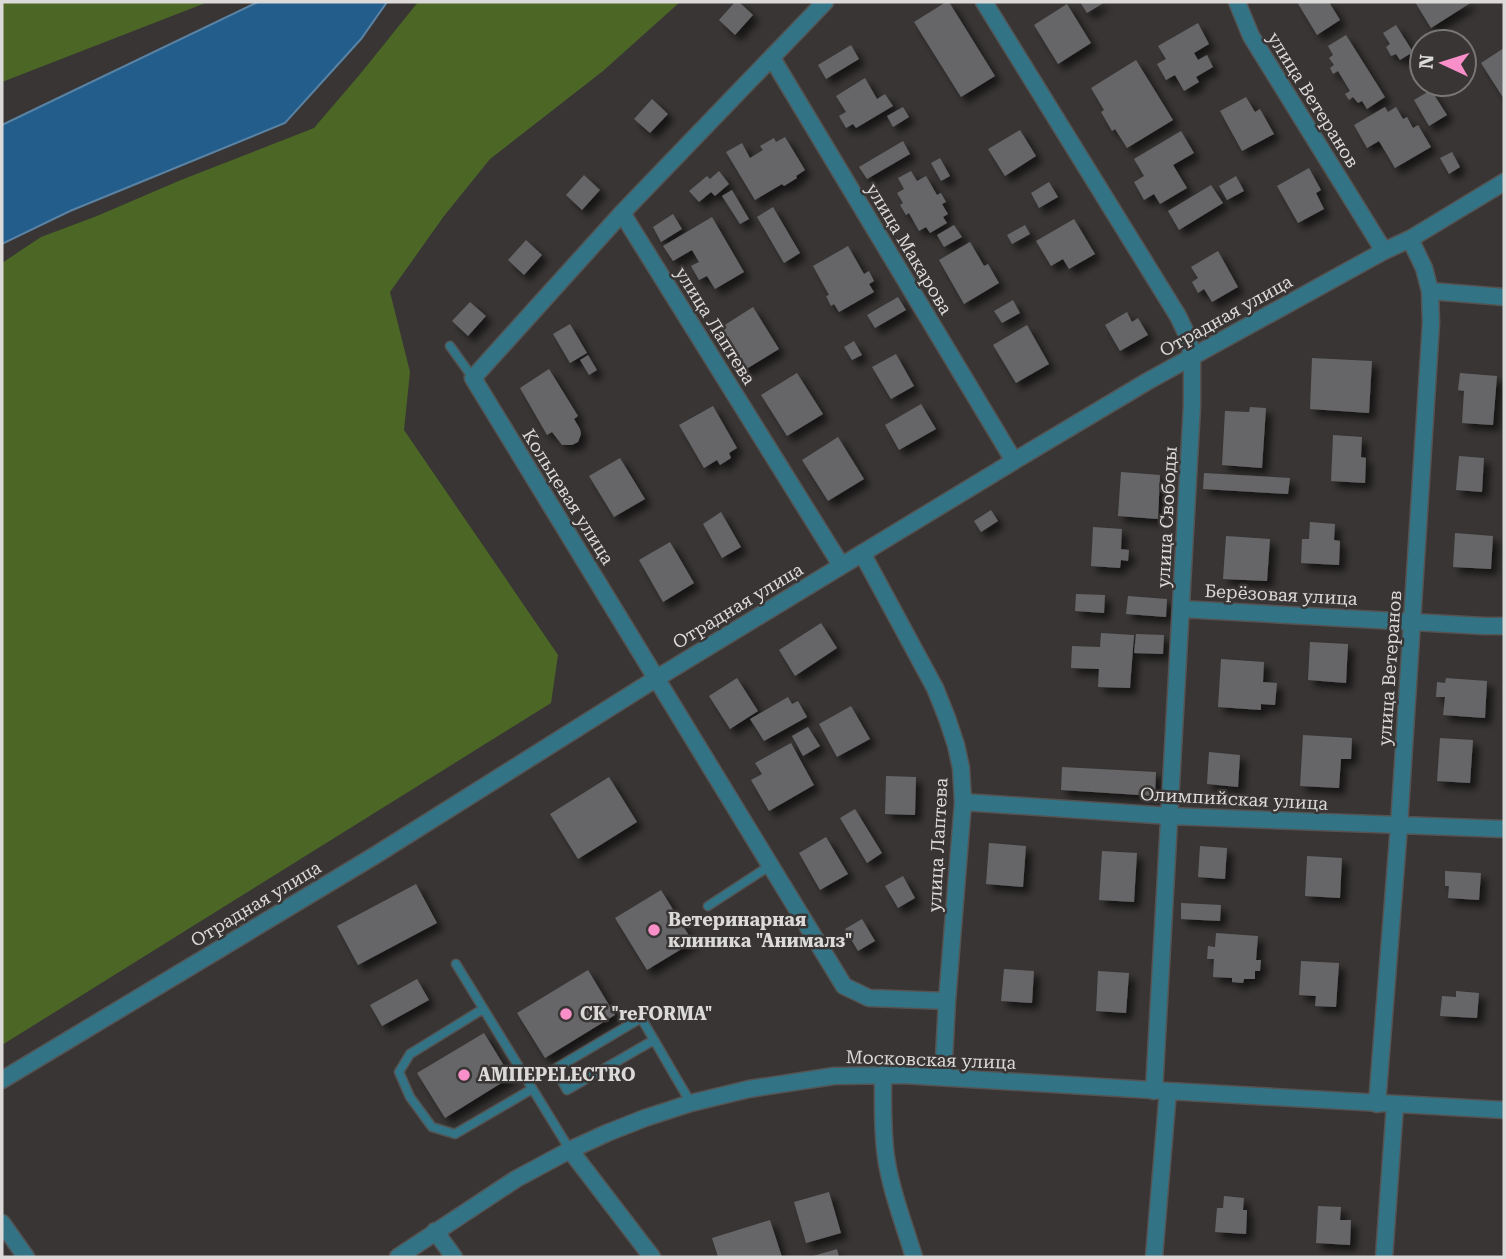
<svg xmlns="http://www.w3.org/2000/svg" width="1506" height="1259" viewBox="0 0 1506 1259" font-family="'Roboto Serif',serif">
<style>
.forest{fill:#4c6725}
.water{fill:#225d8c;stroke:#5a82a3;stroke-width:2}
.building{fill:#666668;filter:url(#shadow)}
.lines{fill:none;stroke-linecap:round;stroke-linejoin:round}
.service-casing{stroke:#555352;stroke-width:11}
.minor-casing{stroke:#555352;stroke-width:19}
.service{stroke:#337386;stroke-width:8}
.minor{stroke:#337386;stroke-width:16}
.poi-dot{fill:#f98fc9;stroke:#383534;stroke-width:2.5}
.labels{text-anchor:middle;stroke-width:5;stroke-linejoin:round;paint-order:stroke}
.street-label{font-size:18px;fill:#dbdad9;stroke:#383534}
.poi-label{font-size:18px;font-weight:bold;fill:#dbdad9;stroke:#383534;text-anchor:start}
</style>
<defs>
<filter id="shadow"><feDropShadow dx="6" dy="6" stdDeviation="3.5" flood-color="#0009"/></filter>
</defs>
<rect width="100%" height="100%" fill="#383534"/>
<!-- forest -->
<path class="forest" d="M2,2H208L2,82Z
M418,2H680L603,71L490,159L444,216L390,292L410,372L404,430L558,655L551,703L2,1045V263L41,237L97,216L181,180L314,128L361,73Z"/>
<!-- water -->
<path class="water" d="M258,2H387L361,39L285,123L70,211L2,244V125Z"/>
<!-- building -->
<path class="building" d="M735,2H739L753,15L735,35L719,20Z
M946,2H949L995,76L961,97L914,22Z
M1080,2H1105L1087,13Z
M1297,2H1329L1340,20L1317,35Z
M1415,2H1472L1431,28Z
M1067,4L1091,43L1058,64L1034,25Z
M1198,23L1209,44L1194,53L1198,60L1207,55L1213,67L1196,77L1199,82L1184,91L1175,75L1166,80L1157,64L1166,59L1158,46Z
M1396,25L1413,52L1400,60L1396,54L1391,56L1386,47L1390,44L1383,33Z
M1346,35L1385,97L1367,109L1362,101L1358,103L1353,97L1349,100L1345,94L1350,91L1338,71L1333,74L1330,68L1334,65L1329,58L1333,55L1328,46Z
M851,45L859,59L826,79L818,65Z
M1504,48V99L1481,63Z
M1136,60L1173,120L1127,148L1115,129L1112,131L1101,112L1104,110L1091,88Z
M865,78L877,99L885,94L893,106L856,128L853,124L846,128L839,116L846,112L836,96Z
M1431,90L1447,115L1429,126L1414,100Z
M1246,97L1255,112L1260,109L1274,134L1242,151L1220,111Z
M652,99L668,114L650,133L634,119Z
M903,107L909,117L893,127L887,116Z
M1385,107L1388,112L1396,107L1403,119L1407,117L1413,128L1418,125L1431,147L1395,168L1379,141L1367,148L1354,125Z
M1020,130L1036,156L1005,176L988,149Z
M1181,131L1194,153L1173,165L1187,188L1160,204L1154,194L1144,200L1134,182L1144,176L1134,159Z
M785,137L805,170L796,176L797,178L784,186L782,184L755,200L726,152L742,143L750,158L763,150L760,146L774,138L776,142Z
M903,141L910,154L867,179L859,167Z
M1452,152L1460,167L1449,174L1440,158Z
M940,158L950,176L941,181L931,163Z
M1309,168L1321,190L1316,193L1324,209L1298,223L1277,186Z
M719,171L729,184L715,196L711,192L699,202L689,191L707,176L710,179Z
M911,171L917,181L926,176L937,195L941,193L946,202L942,204L948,214L943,217L947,223L930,233L926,227L919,231L909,213L906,215L900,205L903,203L897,193L904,189L898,178Z
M584,175L600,190L582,210L566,195Z
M1236,176L1244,191L1227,200L1219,186Z
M1049,182L1058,197L1039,208L1031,193Z
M1211,185L1223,203L1179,230L1168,211Z
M732,190L749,219L740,224L722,196Z
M773,207L800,253L784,263L757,217Z
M673,214L682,229L661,242L653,227Z
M712,217L744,272L715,289L707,276L699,280L691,266L699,262L692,250L673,261L663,246Z
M1074,219L1095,254L1069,269L1063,259L1051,266L1036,241Z
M954,225L962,237L944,247L937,235Z
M1025,225L1030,234L1012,244L1007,235Z
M526,240L542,255L524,275L508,260Z
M970,242L984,266L988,264L999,283L964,304L939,260Z
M848,246L864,274L869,271L874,281L869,284L874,292L839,312L834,304L831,306L826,296L829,295L813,266Z
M1218,251L1238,287L1212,302L1204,289L1198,293L1192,282L1198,278L1191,267Z
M898,297L906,310L875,328L867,315Z
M1013,300L1020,313L1002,323L994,311Z
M470,302L486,316L468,336L452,321Z
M753,307L779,349L743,371L717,330Z
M1127,312L1132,322L1138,318L1148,335L1120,351L1105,325Z
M570,324L587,353L570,363L553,334Z
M1027,325L1049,364L1016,383L993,345Z
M854,341L862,355L852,360L844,347Z
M896,354L914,386L891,399L872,367Z
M588,355L597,370L589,375L580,360Z
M1312,358L1372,361L1369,413L1310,409Z
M549,369L578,416L574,419L580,429L581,434L578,442L572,445H562L552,432L547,435L520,388Z
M797,373L823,414L787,436L761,395Z
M1460,373L1497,376L1493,425L1462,423L1464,391L1458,390Z
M921,404L936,429L899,450L885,425Z
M713,406L737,448L729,453L731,458L720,465L717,460L704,468L679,425Z
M1250,407L1266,408L1262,468L1222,465L1225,411L1249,412Z
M1333,435L1362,437L1361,457L1366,458L1365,483L1331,481Z
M838,437L864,479L828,501L802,460Z
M1459,456L1484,458L1482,492L1456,490Z
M620,458L645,499L614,517L589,476Z
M1121,472L1160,475L1158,519L1118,516Z
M1204,473L1290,478L1288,494L1203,489Z
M991,510L998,521L981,532L974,521Z
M721,512L741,547L722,558L703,524Z
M1310,522L1335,524L1334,540L1340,541L1339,565L1301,563L1302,539H1309Z
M1093,527L1122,529L1121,549L1129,550L1128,561L1121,560L1120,568L1091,566Z
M1455,533L1493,536L1491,569L1453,567Z
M1226,536L1270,539L1267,581L1223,579Z
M670,542L694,583L663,602L639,560Z
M1076,594L1105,595L1104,613L1075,611Z
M1128,596L1167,599L1166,617L1126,614Z
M821,623L837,648L795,676L779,650Z
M1101,633L1134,635L1130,688L1098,687L1099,669L1071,668L1072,646L1100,647Z
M1136,634L1164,635L1163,654L1134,653Z
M1310,642L1348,644L1346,683L1308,680Z
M1221,659L1264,662L1263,682L1277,683L1275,705L1261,704V710L1218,707Z
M737,678L758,711L730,729L709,696Z
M1446,678L1487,681L1485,718L1443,715L1445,697H1436L1437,682L1445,683Z
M788,697L792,704L798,701L807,717L764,741L750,719Z
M851,706L870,739L837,757L819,724Z
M808,727L820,746L803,756L792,736Z
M1303,735L1352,738L1351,759H1341L1339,788L1300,786Z
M1440,738L1473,740L1470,783L1437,781Z
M791,743L814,785L769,811L751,780L762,774L755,763Z
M1209,752L1240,755L1238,787L1207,784Z
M1062,767L1156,772L1155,796L1061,790Z
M886,776L916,777L915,815L885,814Z
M609,777L637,822L578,859L550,814Z
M855,809L882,853L867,863L840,818Z
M826,837L848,874L820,890L799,853Z
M989,843L1026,846L1023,887L986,884Z
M1200,846L1227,848L1225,879L1198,877Z
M1102,851L1137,853L1134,902L1099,900Z
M1307,856L1342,858L1340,898L1305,896Z
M1445,871L1481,873L1479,900L1448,898L1449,886H1445Z
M903,876L915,898L898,908L885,886Z
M416,884L437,923L358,965L337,926Z
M661,890L693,942L647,970L615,918Z
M1181,903L1221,905L1220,921L1181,919Z
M862,919L875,941L858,951L845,929Z
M1216,933L1258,936L1256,960H1261L1260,971H1255V979H1244L1243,983L1232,982V978L1213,977L1214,959H1207L1208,946L1215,947Z
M1301,961L1339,963L1336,1007L1315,1006L1316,996L1299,995Z
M1004,969L1034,971L1032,1003L1001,1001Z
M588,970L615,1015L545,1058L517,1013Z
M1098,971L1129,973L1126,1013L1096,1011Z
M417,979L429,1000L382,1026L370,1005Z
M1456,991L1479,993L1477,1018L1440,1016L1442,996L1456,997Z
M484,1033L511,1077L445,1118L417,1073Z
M829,1192L841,1233L806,1243L794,1202Z
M1224,1196L1244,1198L1243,1210H1247L1246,1234L1215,1232L1217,1208H1223Z
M1318,1206L1341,1207L1340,1220H1351L1350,1245L1316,1243Z
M770,1220L782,1257H718L712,1238Z
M837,1249L839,1257H810Z"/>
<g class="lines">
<!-- service casing -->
<g class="service-casing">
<path id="service" d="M450,346L473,378
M708,906L771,865
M456,964L570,1150
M483,1009L410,1054L399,1072L410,1097L432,1127L455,1134L532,1089
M654,1040L567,1090L555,1069L641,1018C658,1046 674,1075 691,1103"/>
</g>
<!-- minor casing -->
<g class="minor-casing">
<path id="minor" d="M825,2L622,213L473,378L844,986L869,998L947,1001
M984,2L1178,316L1188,337L1192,357V406L1154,1091
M1237,2L1251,36L1384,251
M772,58L1014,461
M622,213L841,565
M1430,291L1504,297
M862,553L935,688L947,718L956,745L961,768L963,802L947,1001L943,1077
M1181,609L1484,626H1504
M963,802L1170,816L1504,829
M883,1074C883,1102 882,1129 886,1157C891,1191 904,1224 914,1257
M2,1080L374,856L657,678L1014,461L1148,381L1384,251L1410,239L1504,182
M1377,1104L1399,826L1431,323L1430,291L1424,268L1410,239
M570,1150L652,1257
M2,1223L26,1257
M435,1231L454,1257
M398,1257L516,1179L570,1150L607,1133L645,1118L691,1103L749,1089L834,1076L903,1075L1168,1091L1504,1110
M1154,1257L1168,1091
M1384,1257L1395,1105"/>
</g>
<!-- service -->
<use href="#service" class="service"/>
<!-- minor -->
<use href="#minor" class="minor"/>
</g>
<!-- markers -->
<g class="poi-dot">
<circle cx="654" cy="930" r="7"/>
<circle cx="566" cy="1014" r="7"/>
<circle cx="464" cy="1075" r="7"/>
</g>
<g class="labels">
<!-- street labels -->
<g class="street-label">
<text transform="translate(1313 100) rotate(58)" y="6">улица Ветеранов</text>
<text transform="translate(909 249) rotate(59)" y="6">улица Макарова</text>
<text transform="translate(1226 316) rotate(-29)" y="6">Отрадная улица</text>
<text transform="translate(715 326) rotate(58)" y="6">улица Лаптева</text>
<text transform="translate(568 497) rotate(58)" y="6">Кольцевая улица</text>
<text transform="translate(1167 517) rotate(-87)" y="6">улица Свободы</text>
<text transform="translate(1281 595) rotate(3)" y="6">Берёзовая улица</text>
<text transform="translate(738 606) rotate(-31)" y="6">Отрадная улица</text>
<text transform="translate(1390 668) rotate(-86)" y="6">улица Ветеранов</text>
<text transform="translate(1234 799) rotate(3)" y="6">Олимпийская улица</text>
<text transform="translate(938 845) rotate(-87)" y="6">улица Лаптева</text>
<text transform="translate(256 904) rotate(-31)" y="6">Отрадная улица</text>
<text transform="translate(931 1060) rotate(2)" y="6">Московская улица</text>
</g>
<!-- poi labels -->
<g class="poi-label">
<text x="668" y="926">Ветеринарная<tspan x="668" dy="21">клиника "Анималз"</tspan></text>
<text x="580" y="1020">СК "reFORMA"</text>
<text x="478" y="1081">АМПЕРELECTRO</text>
</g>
</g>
<!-- border -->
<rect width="1506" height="1259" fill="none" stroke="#dbdad9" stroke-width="7"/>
<!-- north arrow -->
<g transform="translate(1443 63) rotate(274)"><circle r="33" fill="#383534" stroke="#797776" stroke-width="2"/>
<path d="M0-5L12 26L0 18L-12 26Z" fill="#f98fc9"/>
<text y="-10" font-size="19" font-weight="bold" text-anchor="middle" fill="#dbdad9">N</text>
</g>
</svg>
